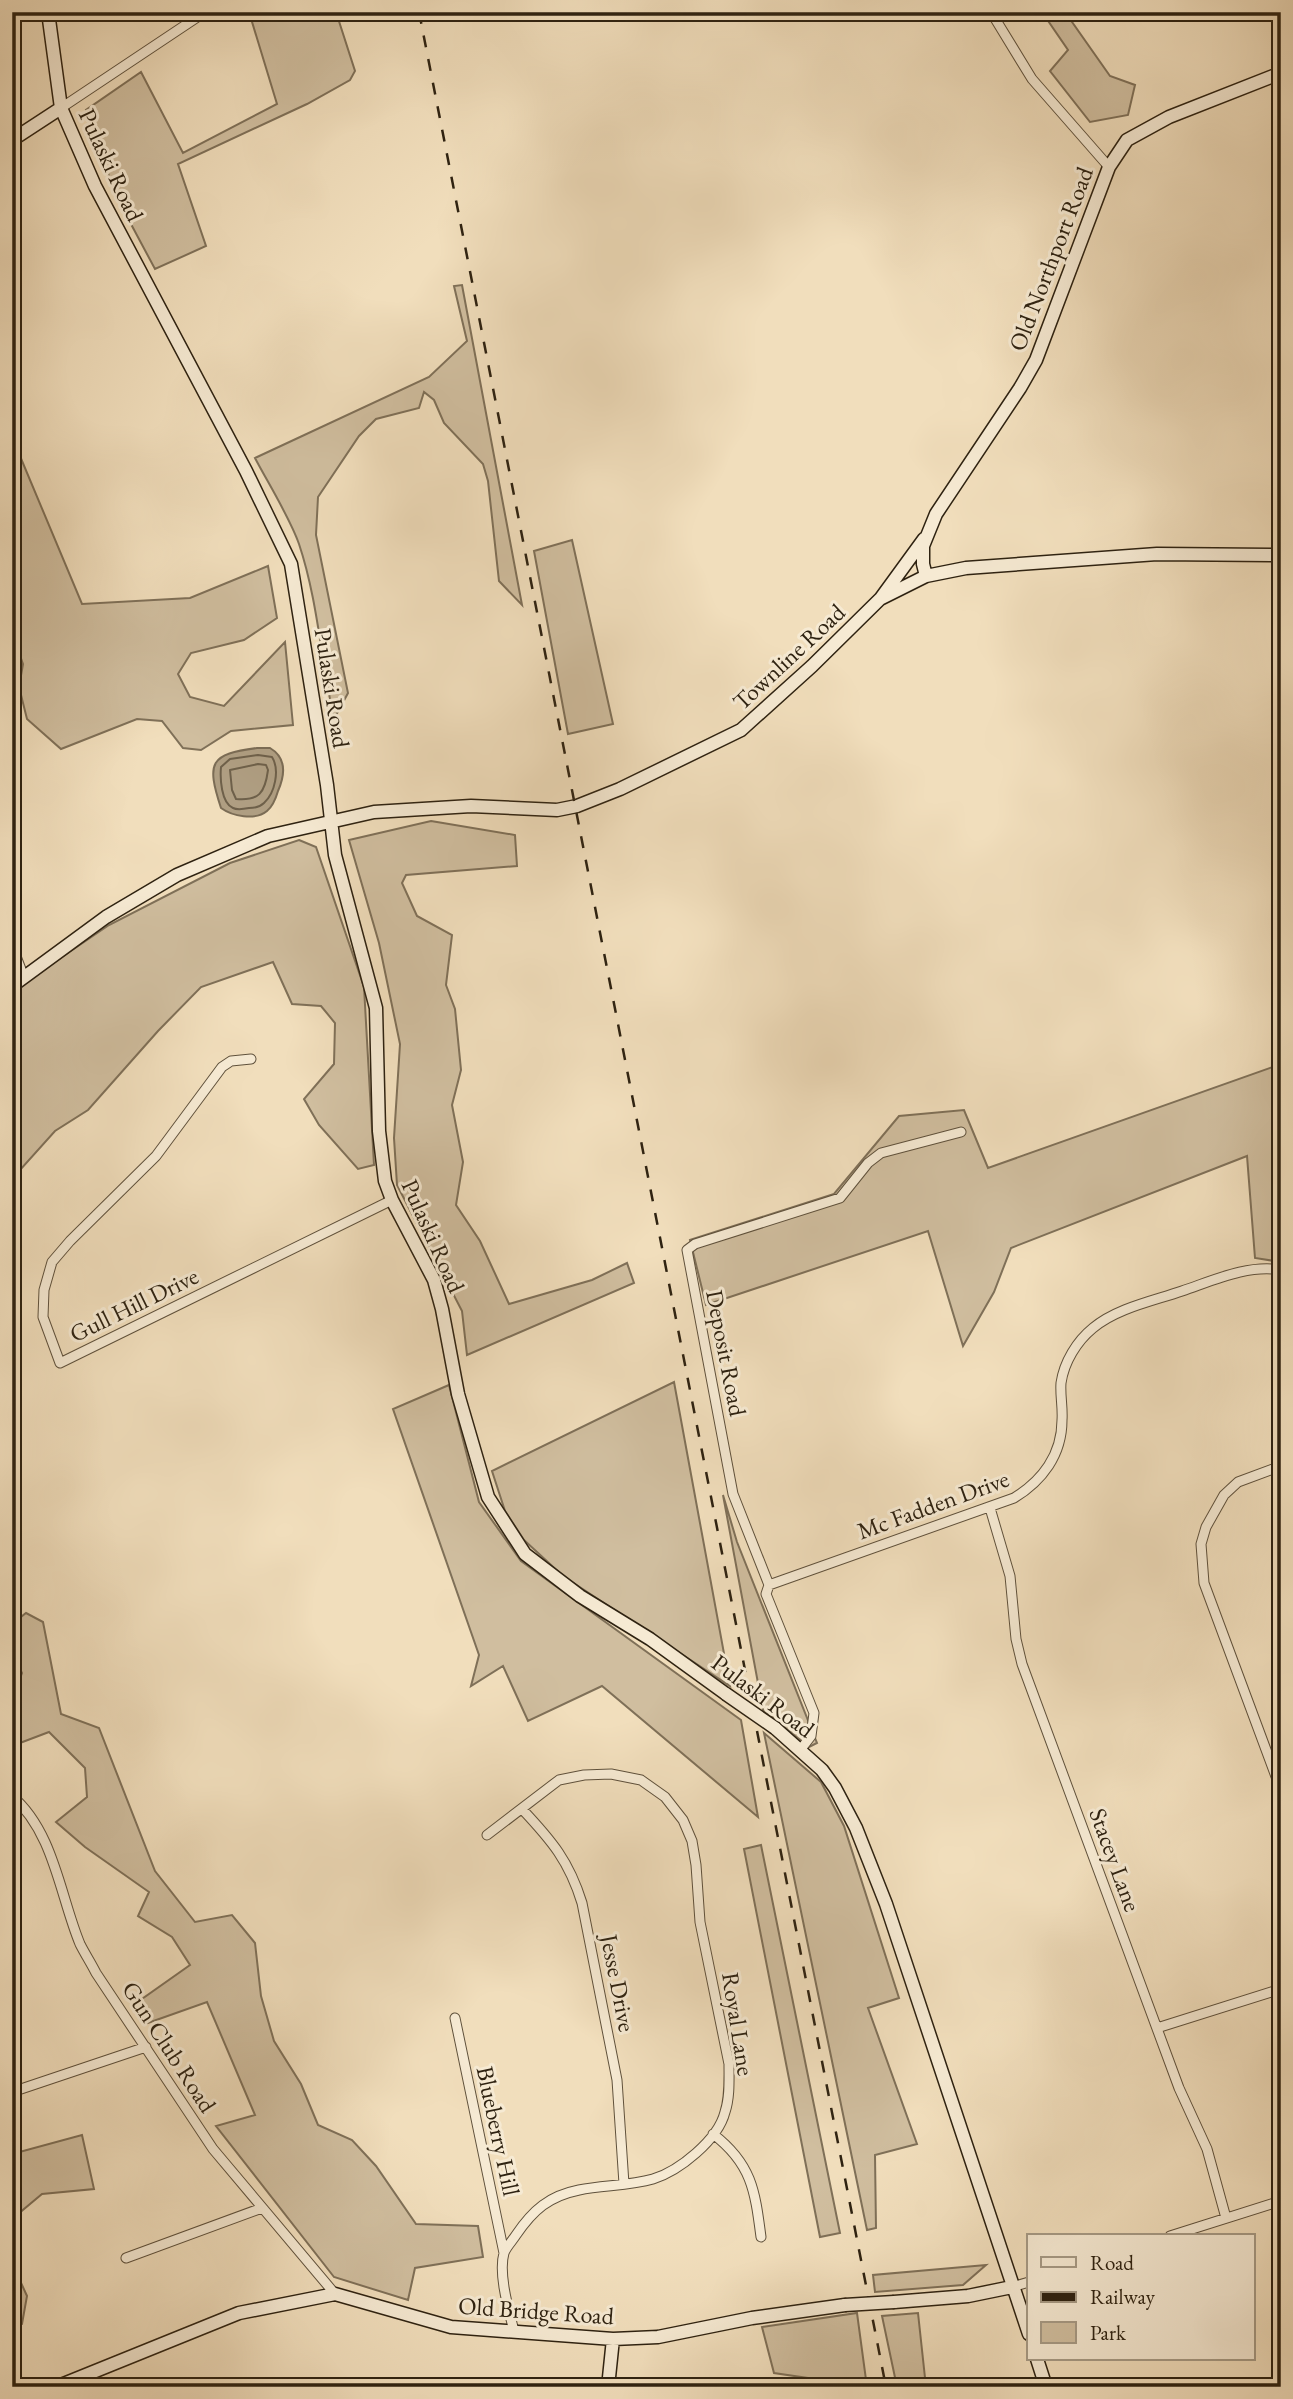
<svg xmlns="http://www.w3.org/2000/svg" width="1293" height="2399" viewBox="0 0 1293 2399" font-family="'EB Garamond',serif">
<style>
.green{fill:#d0be9f;stroke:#7f7058;stroke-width:2}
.water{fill:#af9e82;stroke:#7b6c55;stroke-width:2}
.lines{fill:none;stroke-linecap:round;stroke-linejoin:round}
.shore{stroke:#6e604a;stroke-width:2}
.street-casing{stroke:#5f513c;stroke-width:11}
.secondary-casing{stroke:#2e2211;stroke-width:15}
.street{stroke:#f6ead3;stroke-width:9}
.secondary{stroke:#f6ead3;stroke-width:12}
.rail{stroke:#2e2211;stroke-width:2.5;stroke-dasharray:12 12;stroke-linecap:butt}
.secondary-bridge-casing{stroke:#2e2211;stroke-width:15;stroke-linecap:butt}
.secondary-bridge{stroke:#f6ead3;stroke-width:12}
.labels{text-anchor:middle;stroke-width:6;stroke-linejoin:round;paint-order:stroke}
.street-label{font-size:24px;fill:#2e2211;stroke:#f6ead3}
</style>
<rect width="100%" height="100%" fill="#f1debc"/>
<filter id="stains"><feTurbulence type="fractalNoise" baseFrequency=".00286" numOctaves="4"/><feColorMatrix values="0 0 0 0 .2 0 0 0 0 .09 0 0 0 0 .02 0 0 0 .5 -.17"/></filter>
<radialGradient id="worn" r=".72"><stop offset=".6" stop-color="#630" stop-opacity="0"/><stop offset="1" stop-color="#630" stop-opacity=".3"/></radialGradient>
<!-- green -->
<path class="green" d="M249,12H336L355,71L350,80L307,104L178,164L206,246L155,269L116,196L86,110L141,72L183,153L277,104Z
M1042,12H1065L1110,76L1135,85L1128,115L1090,122L1050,71L1068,50Z
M462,285L522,605L499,581L488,481L483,464L444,423L434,400L424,392L419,408L376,419L359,436L318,497L316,535L348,693L334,719C321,661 318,601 299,544C290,518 268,483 255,458L429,377L467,341L454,286Z
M12,437L82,604L190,598L268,566L277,618L244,640L191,653L178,674L190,697L224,706L285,642L293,725L231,731L201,750L183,748L162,721L137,719L61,749L27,719L19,687L23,664L12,633V563L20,556L12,525Z
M572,540L613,724L568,734L534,551Z
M431,821L515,835L517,866L406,875L402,883L417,916L452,935L446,985L455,1009L461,1070L452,1105L463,1162L456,1205L480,1241L509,1304L592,1280L627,1263L634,1283L467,1355L462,1311L397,1185L394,1138L400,1044L379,943L349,840Z
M299,840L316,847L364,987L374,1165L358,1169L319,1125L304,1099L334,1064L335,1023L321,1006L292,1004L273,962L201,987L158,1031L88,1110L55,1131L12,1179V991L109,925L230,863Z
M1281,1064V1262L1255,1258L1247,1156L1011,1248L994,1292L963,1346L928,1231L706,1305L690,1240L834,1194L899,1116L964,1110L988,1168Z
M674,1382L730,1686L563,1576L524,1540L505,1511L492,1471Z
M449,1385L479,1502L521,1561L741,1720L758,1817L602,1686L528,1721L503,1666L471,1686L479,1655L393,1409Z
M723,1495L737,1542L817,1743L809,1747L763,1710Z
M26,1613L43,1622L61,1714L99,1728L155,1871L195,1922L232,1915L255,1943L261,1996L274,2041L301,2084L318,2125L352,2140L376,2166L416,2224L478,2226L483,2257L415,2268L408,2300L334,2277L216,2126L255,2115L207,2002L145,2024L132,2006L190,1965L172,1937L138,1916L149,1892L85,1847L56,1822L87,1797L85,1768L49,1732L12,1746V1699L22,1673L12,1653V1624Z
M764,1733L821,1782L844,1826L899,1998L868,2008L917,2144L875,2155L876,2228L867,2230Z
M761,1845L840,2233L820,2237L744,1849Z
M82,2135L94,2189L42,2194L12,2219V2154Z
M12,2263L27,2296L22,2324L12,2327Z
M986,2265L963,2285L875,2292L873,2275Z
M857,2313L867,2387H828L808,2378L774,2373L762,2327Z
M918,2313L926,2387H897L882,2316Z"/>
<!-- water -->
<path class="water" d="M257,748H270C287,758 285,775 278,791C276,798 273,806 267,811C255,821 232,816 221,808C206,762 210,754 257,748Z"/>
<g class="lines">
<!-- shore -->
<path class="shore" d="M258,755L272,757C280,770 275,793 264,803C260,807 255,808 249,808C244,809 237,810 233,808C221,803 220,778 221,767L230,759Z
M258,764L266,765L268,770C265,793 259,801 236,799L232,790L230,770Z"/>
<!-- street casing -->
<g class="street-casing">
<path id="street" d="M991,12L1032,79L1109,167
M61,108L205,12
M12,946L24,977
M251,1059L231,1061L222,1067L156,1156L70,1241L52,1262L44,1290L43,1317L60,1363L392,1200
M1281,1466L1238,1482L1224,1495L1206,1527L1201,1544L1204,1583L1281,1790
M990,1508L1010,1576L1016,1639L1022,1664L1179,2088L1207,2149L1226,2218
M769,1585L1014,1498C1042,1481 1062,1455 1062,1420C1063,1408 1060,1395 1061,1383C1064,1362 1077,1341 1093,1328C1117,1308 1153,1301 1182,1291C1212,1281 1248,1264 1281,1270
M801,1749L811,1736L814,1713L766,1594L769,1585L733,1494L687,1250L695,1244L840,1198L868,1163L881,1153L961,1132
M12,1796C54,1832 60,1896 80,1944C85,1954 91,1963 96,1973L213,2149L335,2294
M522,1809C552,1841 569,1861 582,1903L617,2080L624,2184
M487,1835L559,1780L584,1775L611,1774L641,1780L665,1797L683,1820L692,1841L696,1865L700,1922L729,2064C729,2080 730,2097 725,2112C718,2140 679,2171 653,2179C629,2186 603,2185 579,2190C549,2196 533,2210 516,2235C513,2240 506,2247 504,2253C498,2274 509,2311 514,2331
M455,2018L504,2253
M1157,2028L1281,1989
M12,2092L146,2047
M713,2134C752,2164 755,2191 761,2237
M1170,2236L1281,2201
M126,2258L262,2208
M1012,2287L1029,2282"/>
</g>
<!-- secondary casing -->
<g class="secondary-casing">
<path id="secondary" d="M48,12L61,108L95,186L246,471L291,564L327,785L335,855L376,1008L379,1131L385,1181L392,1200L434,1280L442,1309L458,1394L488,1497L525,1554L580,1596L650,1639L726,1694
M12,140L61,108
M926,576L923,564V546L936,514L1020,388L1036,360L1109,167L1127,140L1169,117L1281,73
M881,598L924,539
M12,986L106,917L177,875L268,836L374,812L471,806L557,810L577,806L620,789L741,730L812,666L880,599L926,576L966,568L1157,554L1281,555
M775,1728L822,1770L835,1788L856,1828L886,1904L1029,2334
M894,2302L968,2296L1012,2287
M1037,2359L1046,2387
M56,2387L239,2313L335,2294L451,2327L613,2339L658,2337L752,2318L845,2305
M608,2387L613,2339"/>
</g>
<!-- street -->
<use href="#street" class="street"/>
<!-- secondary -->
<use href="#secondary" class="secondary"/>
<!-- rail -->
<path class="rail" d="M419,12L886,2387"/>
<!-- secondary-bridge casing -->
<g class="secondary-bridge-casing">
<path id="secondary-bridge" d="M726,1694L775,1728
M845,2305L894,2302"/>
</g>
<!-- secondary-bridge -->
<use href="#secondary-bridge" class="secondary-bridge"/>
</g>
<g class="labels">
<!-- street labels -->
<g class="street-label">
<text transform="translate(111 165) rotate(65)" y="8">Pulaski Road</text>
<text transform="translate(1051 259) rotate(-69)" y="8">Old Northport Road</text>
<text transform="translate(789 657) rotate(-43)" y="8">Townline Road</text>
<text transform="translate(332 688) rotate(81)" y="8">Pulaski Road</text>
<text transform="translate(433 1236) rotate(66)" y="8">Pulaski Road</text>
<text transform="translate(134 1305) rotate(-26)" y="8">Gull Hill Drive</text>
<text transform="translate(726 1353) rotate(79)" y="8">Deposit Road</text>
<text transform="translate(933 1505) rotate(-20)" y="8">Mc Fadden Drive</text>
<text transform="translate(763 1696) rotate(37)" y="8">Pulaski Road</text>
<text transform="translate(1115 1860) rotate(70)" y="8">Stacey Lane</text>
<text transform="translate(618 1983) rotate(79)" y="8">Jesse Drive</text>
<text transform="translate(738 2024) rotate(81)" y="8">Royal Lane</text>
<text transform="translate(169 2047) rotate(57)" y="8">Gun Club Road</text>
<text transform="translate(498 2131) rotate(78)" y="8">Blueberry Hill</text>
<text transform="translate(536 2311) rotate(4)" y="8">Old Bridge Road</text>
</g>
</g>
<!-- margin -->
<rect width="1293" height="2399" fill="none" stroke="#f1debc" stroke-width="42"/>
<rect x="14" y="14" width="1265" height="2371" fill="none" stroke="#2e2211" stroke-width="3.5"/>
<rect x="21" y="21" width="1251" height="2357" fill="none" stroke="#2e2211" stroke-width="2"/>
<!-- legend -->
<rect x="1027" y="2234" width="228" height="126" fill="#f6ead3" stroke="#a69a85" stroke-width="2"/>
<rect x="1041" y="2257" width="35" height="10" fill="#f6ead3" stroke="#a69a85" stroke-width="2"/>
<text x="1090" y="2270" font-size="21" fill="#2e2211">Road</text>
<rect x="1041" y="2292" width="35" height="10" fill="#2e2211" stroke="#a69a85" stroke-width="2"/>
<text x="1090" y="2304" font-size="21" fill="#2e2211">Railway</text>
<rect x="1041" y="2322" width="35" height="21" fill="#d0be9f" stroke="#a69a85" stroke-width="2"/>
<text x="1090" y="2340" font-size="21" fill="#2e2211">Park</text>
<rect width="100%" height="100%" filter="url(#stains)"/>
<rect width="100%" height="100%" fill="url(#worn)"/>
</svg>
